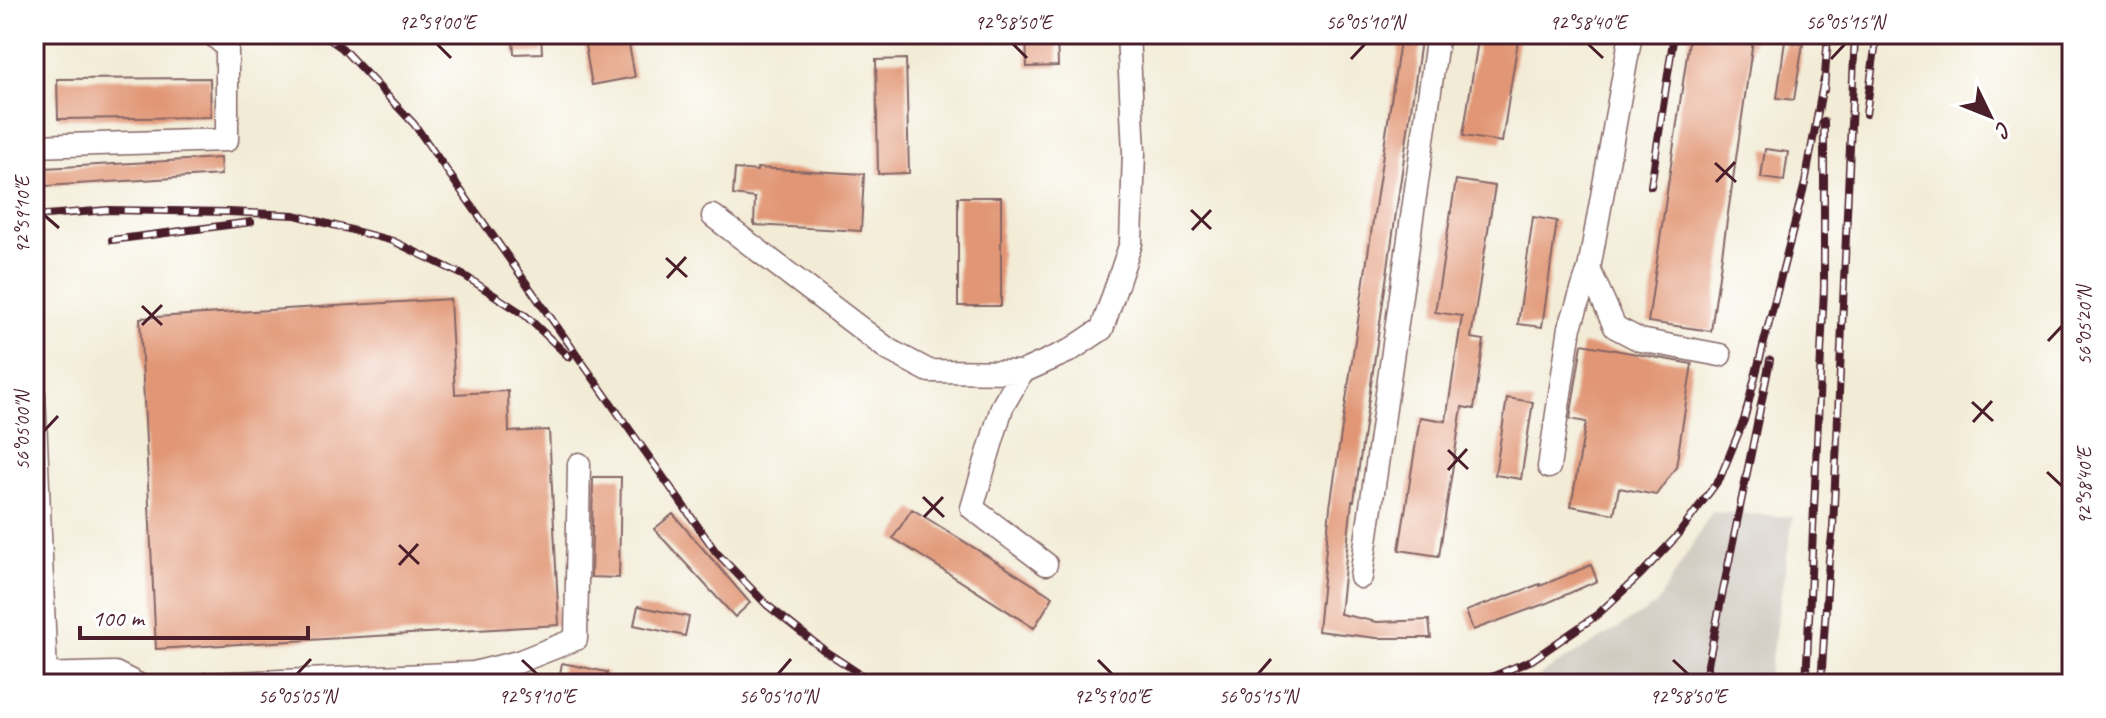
<svg xmlns="http://www.w3.org/2000/svg" width="2106" height="718" viewBox="0 0 2106 718" font-family="Caveat,sans-serif">
<style>
.industrial{fill:#cac3b8}
.building{fill:#e19674}
.lines{fill:none;stroke-linecap:round;stroke-linejoin:round}
.minor-casing{stroke:#856666;stroke-width:25}
.minor{stroke:#fff;stroke-width:22}
.rail-casing{stroke:#4a1f2b;stroke-width:8}
.rail{stroke:#fff;stroke-width:5;stroke-dasharray:15;stroke-linecap:butt}
.ticks{fill:none;stroke:#4a1f2b;stroke-width:3}
.neatline{fill:none;stroke:#4a1f2b;stroke-width:3}
.ticks-label{font-size:20px;text-anchor:middle;fill:#4a1f2b}
</style>
<rect width="100%" height="100%" fill="#fff"/>
<filter id="ink" filterUnits="userSpaceOnUse"><feTurbulence type="fractalNoise" baseFrequency=".0125" numOctaves="2"/><feDisplacementMap in="SourceGraphic" scale="16" xChannelSelector="R" yChannelSelector="G"/><feConvolveMatrix kernelMatrix="1 2 1 2 8 2 1 2 1" color-interpolation-filters="sRGB"/></filter>
<filter id="wash" filterUnits="userSpaceOnUse"><feTurbulence type="fractalNoise" baseFrequency=".006" numOctaves="4" result="noise"/><feDisplacementMap in="SourceGraphic" scale="32" xChannelSelector="R" yChannelSelector="G"/><feGaussianBlur stdDeviation="1.8" result="paint"/><feColorMatrix in="noise" values="0 0 0 0 0 0 0 0 0 0 0 0 0 0 0 0 0 1.4 0 .05"/><feComposite in="paint" operator="in"/></filter>
<g filter="url(#wash)">
<rect width="100%" height="100%" fill="#f2ebd5"/>
<!-- industrial -->
<path class="industrial" d="M1712,512L1793,517L1767,684H1525L1656,605Z"/>
<g id="blocks">
<!-- building -->
<path class="building" d="M513,34H541L542,53L514,54Z
M583,34H627L635,77L592,85Z
M1026,34H1057L1058,66L1027,67Z
M1401,34H1422L1354,501H1352L1340,614L1377,622L1429,620L1431,638H1377L1318,631L1330,507Z
M1479,34H1519L1502,142L1463,136Z
M1690,34H1754L1711,331L1648,322Z
M1785,41L1803,44L1794,100L1777,98Z
M906,59L909,173L878,174L876,60Z
M210,78L211,117L58,119L57,79Z
M1765,149L1788,152L1784,181L1761,178Z
M220,158L221,175L46,186L45,168Z
M757,168L864,174L861,231L754,225L755,198L733,195L735,169L757,171Z
M1456,180L1495,186L1471,338L1484,340L1474,409L1462,407L1439,556L1399,550L1420,417L1446,421L1462,316L1435,312Z
M958,197H1001V306H958Z
M1533,217L1557,221L1542,327L1518,324Z
M450,299L455,394L508,391L509,432L549,430L559,625L156,649L140,318Z
M1582,344L1692,364L1676,467L1656,495L1619,488L1614,514L1571,506L1586,422L1570,419Z
M1507,398L1533,402L1521,479L1495,475Z
M593,477H621L619,578L591,577Z
M912,509L1053,597L1034,628L893,538Z
M673,514L750,603L735,617L654,529Z
M1591,565L1597,581L1547,603L1473,630L1466,611L1540,584V586Z
M638,606L689,617L685,636L634,625Z
M562,663L607,672L605,684H558Z"/>
</g>
</g>
<g filter="url(#ink)">
<use href="#blocks" fill-opacity="0" stroke="#856666" stroke-width="2"/>
<g class="lines">
<!-- minor casing -->
<g class="minor-casing">
<path id="minor" d="M34,146L227,140V47L212,34
M713,216L889,350L929,371L1022,372L1069,351L1102,329L1131,243L1134,152L1128,34
M1589,269L1615,327L1640,340L1720,355
M1022,372L1002,407L972,508L1046,564
M34,394L46,675
M1549,467L1570,327L1589,269L1631,34
M1361,577L1438,34
M34,675L115,673L137,684
M208,684L474,673L518,662L576,639L579,464"/>
</g>
<!-- minor -->
<use href="#minor" class="minor"/>
<!-- rail casing -->
<g class="rail-casing">
<path id="rail" d="M322,34L342,48L414,124L716,552L767,605L825,651L875,684
M1824,90L1828,34
M1866,114L1877,34
M1651,186L1674,34
M34,216L108,210L229,212L295,215L393,241L465,276L526,316L569,357
M112,240L251,222
M1475,684L1532,660L1597,615L1641,574L1678,535L1720,478L1744,420L1805,183L1824,79
M1704,684L1770,360
M1806,684L1824,288V122
M1821,684L1829,559L1833,528L1855,34"/>
</g>
<!-- rail -->
<use href="#rail" class="rail"/>
</g>
</g>
<!-- ticks -->
<path class="ticks" d="M437,44L451,58M1013,44L1027,58M1588,44L1603,58M1351,59L1365,44M1831,59L1845,44M1715,163L1736,182M1716,182L1735,162M1191,210L1211,229M44,215L59,228M1192,230L1211,210M666,258L687,277M667,278L686,257M142,306L162,325M142,325L162,305M2048,341L2062,326M1972,402L1993,421M1973,422L1992,401M44,431L58,416M1448,450L1468,469M1448,470L1467,449M2047,472L2062,486M923,497L944,517M924,517L943,497M399,545L419,564M399,565L418,544M522,660L537,674M1098,660L1112,674M1673,660L1688,674M297,674L311,659M778,674L791,659M1258,674L1271,659"/>
<!-- margin -->
<rect width="2106" height="718" fill="none" stroke="#fff" stroke-width="88"/>
<!-- north arrow -->
<g transform="translate(1990 116) rotate(133)" stroke="#ffffff" stroke-width="6" paint-order="stroke">
<path d="M0-6L14 30L0 20L-14 30Z" fill="#4a1f2b"/>
<text y="-12" font-size="22" font-weight="bold" text-anchor="middle" fill="#4a1f2b">С</text>
</g>
<!-- scale -->
<path d="M80 626v12h228v-12" fill="none" stroke="#4a1f2b" stroke-width="4"/>
<text x="92" y="626" font-size="24" fill="#4a1f2b" stroke="#ffffff" stroke-width="6" paint-order="stroke">100 m</text>
<rect x="44" y="44" width="2018" height="630" class="neatline"/>
<g class="ticks-label">
<text x="437" y="29">92°59'00"E</text>
<text x="1013" y="29">92°58'50"E</text>
<text x="1365" y="29">56°05'10"N</text>
<text x="1588" y="29">92°58'40"E</text>
<text x="1845" y="29">56°05'15"N</text>
<text transform="translate(22 215) rotate(-90)" y="7">92°59'10"E</text>
<text transform="translate(2084 326) rotate(-90)" y="7">56°05'20"N</text>
<text transform="translate(22 431) rotate(-90)" y="7">56°05'00"N</text>
<text transform="translate(2084 486) rotate(-90)" y="7">92°58'40"E</text>
<text x="297" y="703">56°05'05"N</text>
<text x="537" y="703">92°59'10"E</text>
<text x="778" y="703">56°05'10"N</text>
<text x="1112" y="703">92°59'00"E</text>
<text x="1258" y="703">56°05'15"N</text>
<text x="1688" y="703">92°58'50"E</text>
</g>
</svg>
